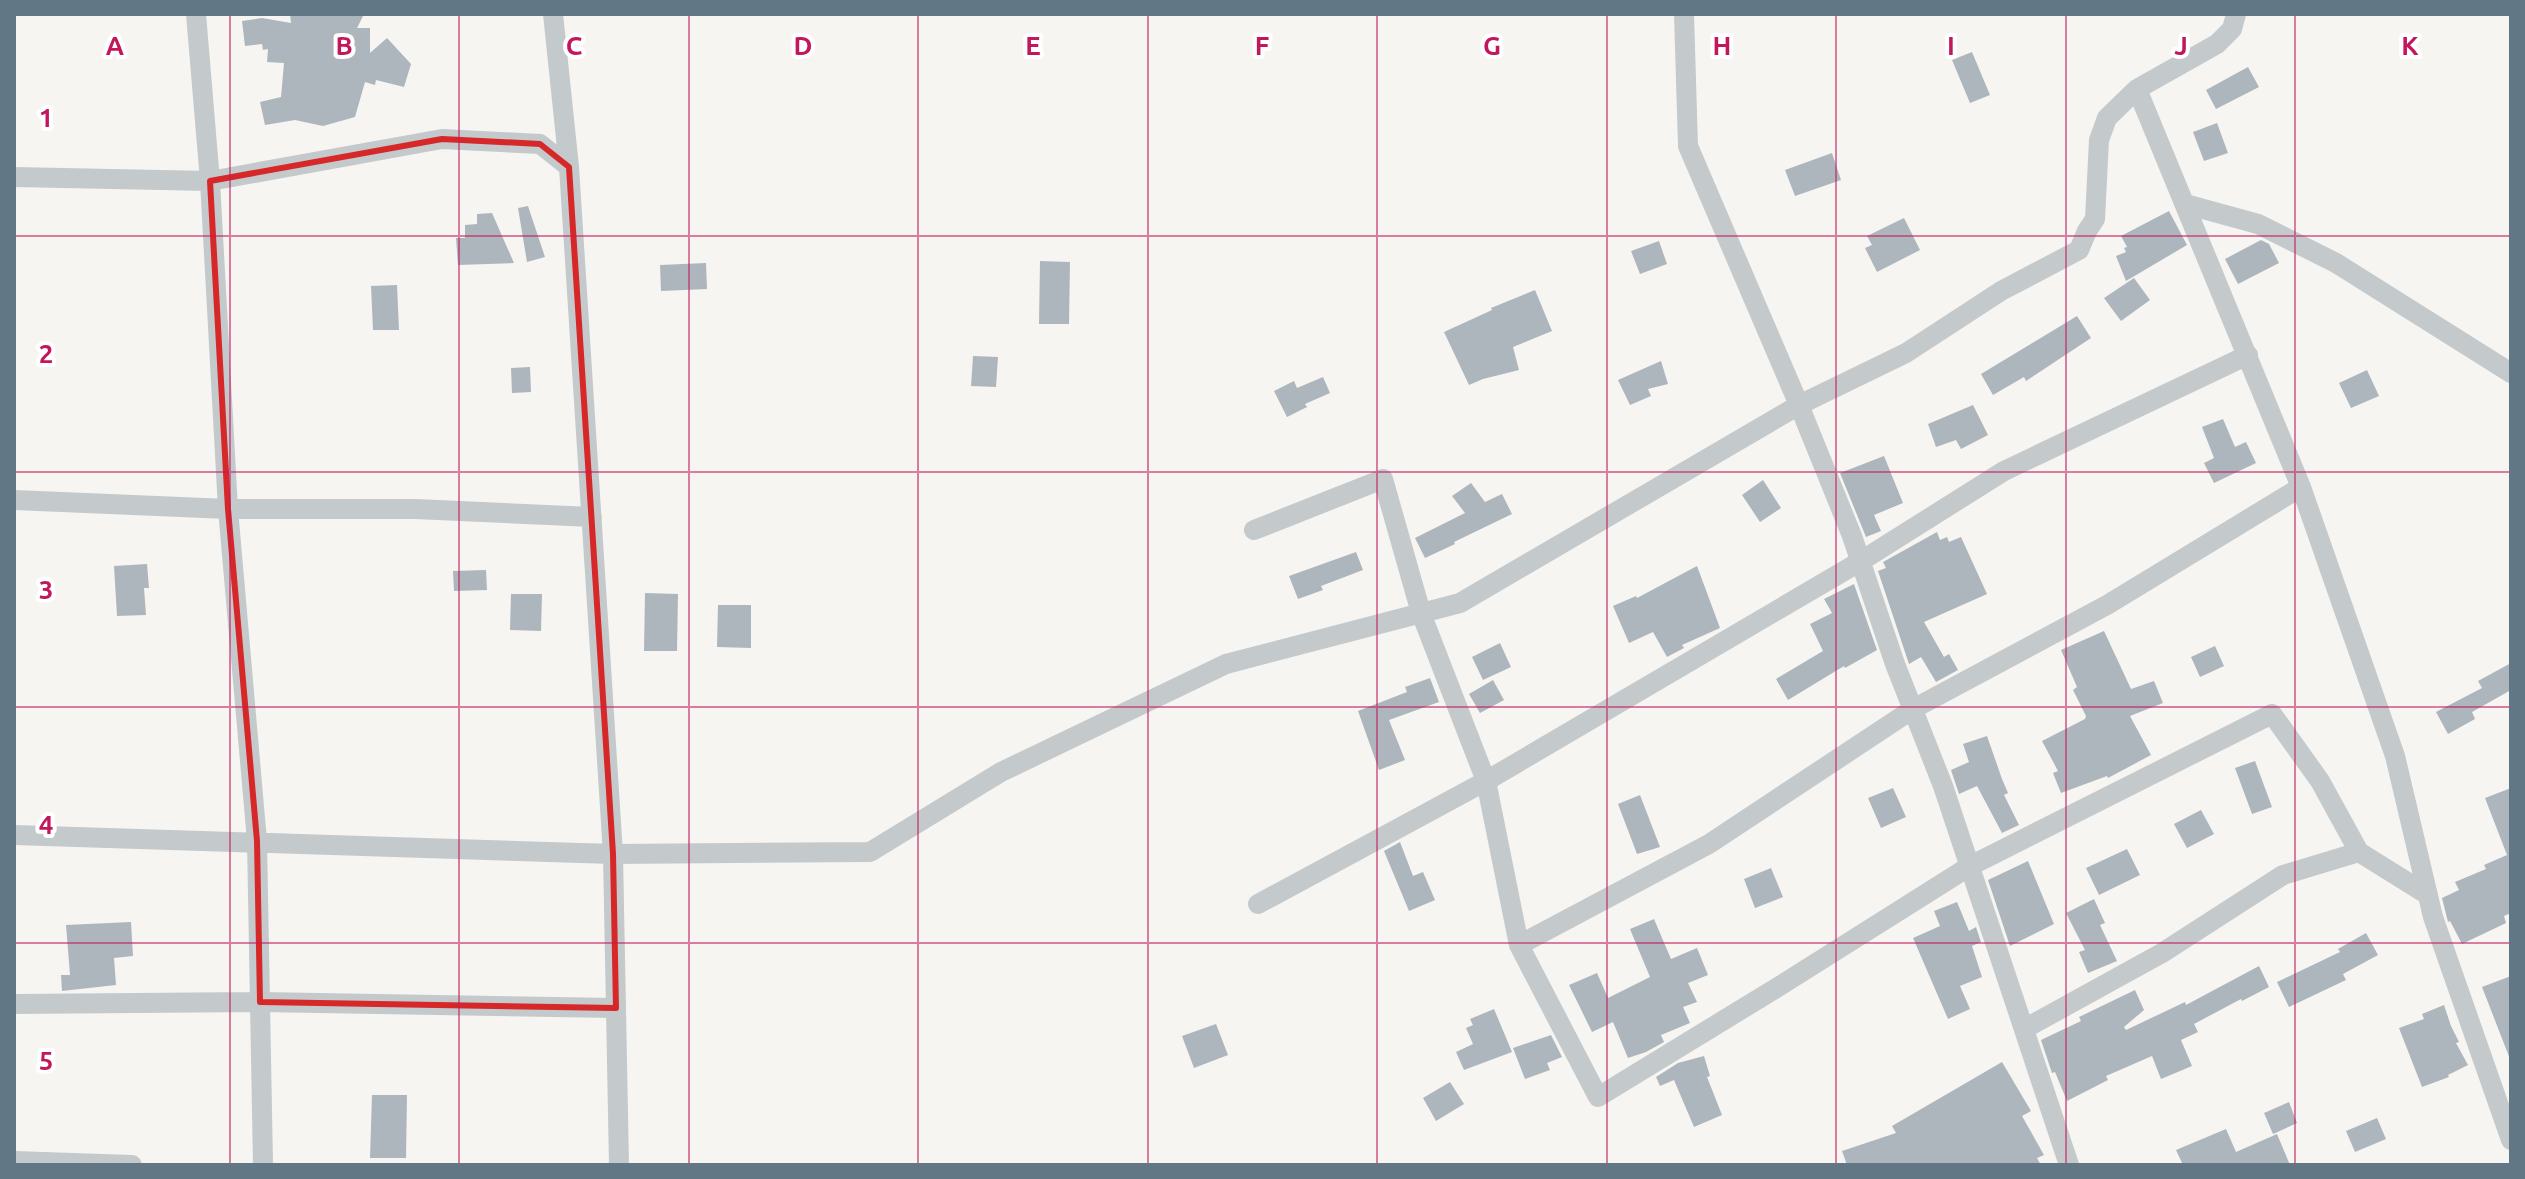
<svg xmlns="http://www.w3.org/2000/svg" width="2525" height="1179" viewBox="0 0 2525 1179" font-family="Ubuntu,sans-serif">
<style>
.building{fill:#adb6bc}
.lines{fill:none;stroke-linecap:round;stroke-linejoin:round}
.street{stroke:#c4c9cc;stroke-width:20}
.marked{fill:none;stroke:#d62828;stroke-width:6;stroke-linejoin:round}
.grid{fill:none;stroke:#c2185b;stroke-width:2;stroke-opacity:0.55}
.grid-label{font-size:26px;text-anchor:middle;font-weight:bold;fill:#c2185b;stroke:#fff;stroke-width:8;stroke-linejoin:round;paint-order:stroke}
</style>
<rect width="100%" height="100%" fill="#f6f5f1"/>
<!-- building -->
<path class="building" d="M290,14H364L357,28H370V53L387,38L411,64L404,87L376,80L375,85L365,82L355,117L323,126L295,120L265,125L260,102L281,97L284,63L267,62L268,49L263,50L262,44L245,46L242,21L262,18L291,23Z
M1972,52L1990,95L1970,103L1952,60Z
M2248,67L2259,87L2216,109L2206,90Z
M2217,123L2228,153L2204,161L2193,132Z
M1832,153L1841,180L1795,196L1785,170Z
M528,206L545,257L527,262L518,208Z
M2169,211L2187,245L2126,281L2116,256L2126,252L2124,248L2127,247L2121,236Z
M492,213L514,263L458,265L456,238H465V225L477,224V214Z
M1904,218L1920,250L1877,272L1865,248L1872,245L1867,236Z
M2261,240L2269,244L2279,263L2238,284L2225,259Z
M1659,241L1667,264L1640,274L1631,251Z
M1040,261L1070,262L1069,324H1039Z
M706,263L707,289L661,291L660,265Z
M2134,278L2150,300L2121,321L2104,298Z
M397,285L399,330H373L371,286Z
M1535,290L1552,331L1513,347L1519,370L1483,379L1469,385L1444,332L1492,310L1491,308Z
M2077,316L2091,338L2026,381L2024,377L1993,395L1981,374Z
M973,356L998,357L996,387L971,386Z
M1661,361L1668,384L1648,389L1651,396L1630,405L1618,380Z
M530,367L531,392L512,393L511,368Z
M2367,370L2379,396L2351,408L2339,383Z
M1323,377L1330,393L1305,404L1307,407L1287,417L1274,391L1294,381L1297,388Z
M1973,405L1988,435L1961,449L1956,440L1936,447L1928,424Z
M2223,419L2235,447L2246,442L2256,463L2214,483L2204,463L2214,458L2202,427Z
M1884,456L1903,503L1874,515L1881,531L1866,537L1840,473Z
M1763,480L1781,508L1760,522L1742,495Z
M1471,483L1485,502L1502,494L1512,514L1454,542L1455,544L1425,558L1415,538L1465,513L1452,496Z
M1937,532L1940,540L1947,537L1949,542L1961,537L1987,594L1924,622L1944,657L1949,654L1958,670L1936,682L1921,657L1909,664L1878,571L1886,568L1883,562Z
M1356,552L1363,570L1321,586L1323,590L1298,599L1289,576Z
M147,564L149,588H144L146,615L117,616L114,566Z
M1697,566L1720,628L1682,645L1684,648L1667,657L1653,632L1629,643L1613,606L1636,596L1637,598Z
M486,570L487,590L454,591L453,571Z
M1854,584L1877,650L1845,668L1844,666L1788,700L1776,679L1823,651L1810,624L1832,613L1824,599Z
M645,593L678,594L677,651H644Z
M511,594H542L541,631L510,630Z
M718,605H751V648L717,647Z
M2104,631L2131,689L2154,681L2163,703L2130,716L2151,755L2108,778L2107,776L2061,793L2053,773L2058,771L2042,741L2085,719L2086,716L2073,690L2077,687L2061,650Z
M1500,643L1511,667L1483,680L1472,657Z
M2215,646L2224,666L2200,677L2191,657Z
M2511,663V690L2472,712L2475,719L2448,734L2436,712L2482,688L2478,681Z
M1430,678L1439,702L1389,720L1405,760L1379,770L1358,711L1407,692L1405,687Z
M1493,680L1504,700L1480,713L1469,694Z
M1987,736L2002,779L2008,793L2004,795L2019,825L2002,833L1977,786L1959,794L1951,770L1969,762L1963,744Z
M2255,761L2272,807L2252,814L2235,768Z
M1893,788L1906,817L1881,828L1868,798Z
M2511,788V913L2504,916L2506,923L2462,944L2450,921L2448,922L2442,898L2459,890L2455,882L2486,869L2484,865L2507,855L2485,798Z
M1640,795L1660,847L1637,854L1618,804Z
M2201,810L2214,834L2187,848L2174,824Z
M1400,842L1413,876L1423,872L1435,900L1409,911L1384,851Z
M2127,849L2140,875L2099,895L2086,868Z
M2028,861L2054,924L2010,946L1988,880Z
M1771,868L1783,897L1755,908L1744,879Z
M2094,899L2105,923L2100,925L2117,961L2088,973L2079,952L2085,950L2066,913Z
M1957,902L1969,931L1976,927L1981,942L1972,946L1982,977L1960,986L1970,1009L1948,1019L1913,938L1940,926L1934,911Z
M1654,919L1671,959L1697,948L1708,975L1688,983L1697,1002L1683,1007L1690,1023L1661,1035L1664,1042L1646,1052L1628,1058L1613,1022L1592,1032L1569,985L1597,973L1608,998L1650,977L1630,929Z
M131,922L133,956L114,958L116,985L62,991L61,975H70L66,925Z
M2366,933L2378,955L2343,974L2346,980L2289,1007L2277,982L2340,952L2338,949Z
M2259,966L2269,987L2242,1001L2241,999L2194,1024L2198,1032L2181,1040L2192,1066L2161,1079L2152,1056L2106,1076L2108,1080L2067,1101L2055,1072L2052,1073L2041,1040L2081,1021L2079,1017L2135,990L2144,1010L2124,1027L2126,1030L2185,1002L2186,1005Z
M2511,976V1059H2510L2482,987Z
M2444,1005L2451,1026L2459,1042L2456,1043L2468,1065L2448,1075L2449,1077L2422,1087L2399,1028L2424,1019L2422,1014Z
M1494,1009L1512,1052L1464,1070L1456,1052L1473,1044L1466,1028L1473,1025L1470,1019Z
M1216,1024L1228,1055L1194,1068L1182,1036Z
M1551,1035L1562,1057L1547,1063L1550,1070L1525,1079L1513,1048Z
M1704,1056L1710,1076L1707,1077L1722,1115L1694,1127L1674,1080L1660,1086L1656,1077L1678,1063Z
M2002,1062L2031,1111L2022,1116L2044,1155L2037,1158L2041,1165H1847L1842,1151L1896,1133L1892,1126Z
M1450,1082L1464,1104L1436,1121L1423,1098Z
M372,1095H407L406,1158H370Z
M2289,1102L2297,1123L2273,1134L2264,1113Z
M2377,1118L2386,1139L2355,1152L2346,1131Z
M2226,1129L2236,1152L2277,1134L2290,1165H2183L2176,1150Z"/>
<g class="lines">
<!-- street -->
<path class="street" d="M196,14L210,181L228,509L257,841L263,1165
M553,14L569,167L613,854L619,1165
M2137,89L2301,487L2395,756L2433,917L2511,1140
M14,177L210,181L442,139L540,144L569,167
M2185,204L2258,224L2336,263L2511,373
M14,500L228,509H415L592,517
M1254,530L1383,479L1421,613L1486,781L1519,945L1598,1097L1778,987L1970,866L2272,714L2320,781L2359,852
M14,835L613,854L870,852L1001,772L1226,664L1460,603L1799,405L1688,146L1684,14
M1258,904L1486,781L1861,561L2004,471L2248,355
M1519,945L1709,844L1913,709L2107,605L2301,487
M14,1004L260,1002L616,1008
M2024,1029L2162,953L2283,875L2359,852L2428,895
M14,1161L132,1165
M2069,1165L1943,786L1895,664L1852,536L1799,405L1906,353L2001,291L2079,250L2087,231L2095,219L2099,140L2107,118L2137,89L2217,44L2232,29L2236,14"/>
</g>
<!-- marked area -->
<path class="marked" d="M442,139L540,144L569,167L613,854L616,1008L260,1002L257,841L228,509L210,181Z"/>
<!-- grid -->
<path class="grid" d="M230,14V1165M459,14V1165M689,14V1165M918,14V1165M1148,14V1165M1377,14V1165M1607,14V1165M1836,14V1165M2066,14V1165M2295,14V1165M14,236H2511M14,472H2511M14,707H2511M14,943H2511"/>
<g class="grid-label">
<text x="115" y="55">A</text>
<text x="344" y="55">B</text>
<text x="574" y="55">C</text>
<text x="803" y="55">D</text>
<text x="1033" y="55">E</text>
<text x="1262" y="55">F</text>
<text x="1492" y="55">G</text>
<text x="1722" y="55">H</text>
<text x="1951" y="55">I</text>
<text x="2181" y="55">J</text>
<text x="2410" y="55">K</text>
<text x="46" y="127">1</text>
<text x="46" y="363">2</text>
<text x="46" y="599">3</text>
<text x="46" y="834">4</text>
<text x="46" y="1070">5</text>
</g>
<!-- border -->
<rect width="2525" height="1179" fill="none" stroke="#617786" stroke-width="32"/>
</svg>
